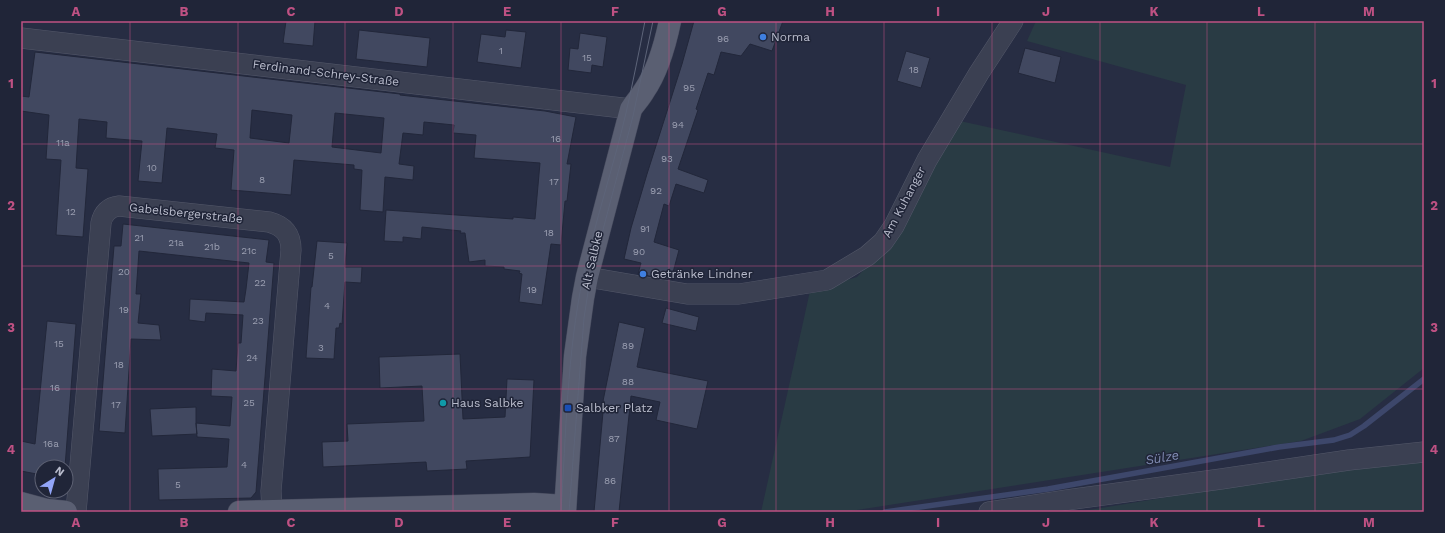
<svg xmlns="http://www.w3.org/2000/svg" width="1445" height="533" viewBox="0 0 1445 533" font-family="'Work Sans',sans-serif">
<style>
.green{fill:#293b44}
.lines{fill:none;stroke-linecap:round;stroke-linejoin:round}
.stream{stroke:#3d476b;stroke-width:5.5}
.building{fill:#414860;stroke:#22273a;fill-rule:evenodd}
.minor-casing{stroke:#54586a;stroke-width:21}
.major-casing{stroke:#45495c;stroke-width:23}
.minor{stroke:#3b4052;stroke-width:20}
.major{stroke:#5a5f72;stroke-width:22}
.tram{stroke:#5d6479;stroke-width:1}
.grid{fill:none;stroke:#bf5183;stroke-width:1;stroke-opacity:0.55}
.shop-dot{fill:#3f7fe0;stroke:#202538;stroke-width:1.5}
.culture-dot{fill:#0f9aa8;stroke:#202538;stroke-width:1.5}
.transit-dot{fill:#1a4fb4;stroke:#202538;stroke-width:1.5}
.labels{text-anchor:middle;stroke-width:3;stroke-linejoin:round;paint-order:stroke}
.number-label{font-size:10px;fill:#9b9fb1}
.poi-label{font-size:12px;fill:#b9bccc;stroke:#202538;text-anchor:start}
.street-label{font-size:12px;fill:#b9bccc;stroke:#202538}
.water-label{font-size:13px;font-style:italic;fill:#808cb3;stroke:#202538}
.neatline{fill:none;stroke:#bf5183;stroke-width:1.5}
.grid-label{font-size:13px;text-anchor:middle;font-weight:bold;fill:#bf5183}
</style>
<rect width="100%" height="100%" fill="#272d43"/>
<!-- green -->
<path class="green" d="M1036,21H1424V368L1360,419L1301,441L844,512H761L810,291L857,277L877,256L960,121L1170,167L1186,85L1027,41Z
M1424,459V512H1077L1222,488Z"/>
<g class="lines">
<!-- stream -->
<path class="stream" d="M885,512L1048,489L1279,447L1334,440L1350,435L1364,426L1424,379"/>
</g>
<!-- building -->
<path class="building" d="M286,21H315L313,46L283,43Z
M694,21H783L772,51L750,44L741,56L721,52L714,75L708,73L696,109L698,110L678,169L708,180L704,193L676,184L669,206L664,204L654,242L679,250L671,280L638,274L641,263L624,259L631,228L647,174L682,64Z
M359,30L430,38L427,67L356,59Z
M506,30L526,32L521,68L477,62L481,34L505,37Z
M580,33L607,37L603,67L592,65L591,73L568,70L570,48L578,49Z
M1025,48L1061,57L1055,83L1018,73Z
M906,51L930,58L921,88L897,81Z
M35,52L400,94V95L545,111L576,117L567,164H571L567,201H565L561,245L551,244L542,305L519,302L522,274L519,273L520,271L504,269V267L485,266V260L469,262L465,233H460L461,231L422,227L421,239L403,237V242L384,241L386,210L513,219V217L535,219L540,163L474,158L476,135L453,133L454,125L424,122L423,135L403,133L399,164L414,166L413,180L385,177L383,212L360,210L362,170L354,169V165L294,160L291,195L231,190L234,150L215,148L217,134L167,128L162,183L138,181L142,141L106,138L107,122L79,119L76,168L88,169L83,237L56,235L61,160L46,159L49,115L21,111V96L29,97ZM252,110L292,115L289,143L250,138ZM335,113L384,118L381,153L332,147Z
M123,224L269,240L266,262L274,263L256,492L251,498L159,500L158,469L227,467L229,439L197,437L196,423L197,434L152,436L150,409L196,407V423L230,426L232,397L211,396L212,369L236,371L238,343H241L243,315L206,313L205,322L189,320L190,299L244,302L246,289L249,263L139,251L136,294H141L138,323L159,325L161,340L131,339L125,433L99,431L114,246H121Z
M317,241L347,243L345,267H362L361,283L345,282L342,324L340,323L339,328H336L334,359L306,358L311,287H312Z
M666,308L699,317L696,331L662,323Z
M47,321L76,324L65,467H42V475L21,471V441L35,444Z
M619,322L645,328L637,367L708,381L697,429L656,420L660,402L631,396L619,512H594L604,401H603Z
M460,354L463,419L505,417L507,379L534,380L530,457L466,461L467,469L427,471L426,462L323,467L322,442L348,441L347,424L424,421L422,386L380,388L379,357Z"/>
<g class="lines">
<!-- minor casing -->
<g class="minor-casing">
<path id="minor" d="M21,38L631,109
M587,277L687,294H739L827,280L867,256L883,242L894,226L927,160L979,73L1013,21
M76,512L101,223C103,213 109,207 119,206L269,222C284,226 291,235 291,250L271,491L272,511
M989,512L1067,500L1221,479L1349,460L1424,452"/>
</g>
<!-- major casing -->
<g class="major-casing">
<path id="major" d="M21,503L47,510L66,512
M239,512L534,504L565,506
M565,512L575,356L583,298L587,277L631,109C635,103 640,98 644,91C658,71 665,45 670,21"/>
</g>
<!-- minor -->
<use href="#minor" class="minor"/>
<!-- major -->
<use href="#major" class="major"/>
<!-- tram -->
<path class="tram" d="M561,512C566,434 567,354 583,277C595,222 613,168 626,113C633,82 639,52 645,21
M569,512L584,318L590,279L633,116L653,21"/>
</g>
<!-- grid -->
<path class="grid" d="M130,21V512M238,21V512M345,21V512M453,21V512M561,21V512M669,21V512M776,21V512M884,21V512M992,21V512M1100,21V512M1207,21V512M1315,21V512M21,144H1424M21,266H1424M21,389H1424"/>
<!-- markers -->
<g class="shop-dot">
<circle cx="763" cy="37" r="4"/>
<circle cx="643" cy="274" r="4"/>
</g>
<circle class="culture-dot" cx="443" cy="403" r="4"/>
<rect class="transit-dot" x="564" y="404" width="8" height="8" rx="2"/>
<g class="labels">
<!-- number labels -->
<g class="number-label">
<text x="723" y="42">96</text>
<text x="501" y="54">1</text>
<text x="587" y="61">15</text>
<text x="914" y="73">18</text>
<text x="689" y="91">95</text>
<text x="678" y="128">94</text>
<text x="556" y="142">16</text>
<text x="63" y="146">11a</text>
<text x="667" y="162">93</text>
<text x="152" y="171">10</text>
<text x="262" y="183">8</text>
<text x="554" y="185">17</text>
<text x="656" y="194">92</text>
<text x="71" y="215">12</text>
<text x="645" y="232">91</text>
<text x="549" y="236">18</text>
<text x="139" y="241">21</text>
<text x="176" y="246">21a</text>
<text x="212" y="250">21b</text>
<text x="249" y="254">21c</text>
<text x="639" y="255">90</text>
<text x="331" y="259">5</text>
<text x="124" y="275">20</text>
<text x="260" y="286">22</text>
<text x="532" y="293">19</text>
<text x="327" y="309">4</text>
<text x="124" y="313">19</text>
<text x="258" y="324">23</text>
<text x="59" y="347">15</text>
<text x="628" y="349">89</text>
<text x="321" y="351">3</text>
<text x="252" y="361">24</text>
<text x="119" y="368">18</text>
<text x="628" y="385">88</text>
<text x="55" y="391">16</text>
<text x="249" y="406">25</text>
<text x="116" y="408">17</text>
<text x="614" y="442">87</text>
<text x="51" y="447">16a</text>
<text x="244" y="468">4</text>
<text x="610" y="484">86</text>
<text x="178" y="488">5</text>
</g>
<!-- poi labels -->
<g class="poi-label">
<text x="771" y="41">Norma</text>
<text x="651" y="278">Getränke Lindner</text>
<text x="451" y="407">Haus Salbke</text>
<text x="576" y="412">Salbker Platz</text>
</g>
<!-- street labels -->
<g class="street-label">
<text transform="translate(326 73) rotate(7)" y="4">Ferdinand-Schrey-Straße</text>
<text transform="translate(904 202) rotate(-62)" y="4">Am Kuhanger</text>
<text transform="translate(186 213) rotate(6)" y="4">Gabelsbergerstraße</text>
<text transform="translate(592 260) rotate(-77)" y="4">Alt Salbke</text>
</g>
<!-- water labels -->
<g class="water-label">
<text transform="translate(1162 457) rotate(-10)" y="5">Sülze</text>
</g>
</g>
<!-- border -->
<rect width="1445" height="533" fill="none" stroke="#202538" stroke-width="44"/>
<!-- north arrow -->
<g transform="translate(54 479) rotate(37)"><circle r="19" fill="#202538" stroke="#5d6173"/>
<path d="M0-3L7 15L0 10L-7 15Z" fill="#92a5f8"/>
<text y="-6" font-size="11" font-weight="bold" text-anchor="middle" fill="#b9bccc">N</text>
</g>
<rect x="22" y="22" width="1401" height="489" class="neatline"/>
<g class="grid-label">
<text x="76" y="16">A</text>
<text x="184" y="16">B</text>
<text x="291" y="16">C</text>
<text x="399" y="16">D</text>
<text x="507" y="16">E</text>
<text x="615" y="16">F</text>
<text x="722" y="16">G</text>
<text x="830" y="16">H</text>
<text x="938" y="16">I</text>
<text x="1046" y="16">J</text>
<text x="1154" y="16">K</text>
<text x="1261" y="16">L</text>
<text x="1369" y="16">M</text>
<text x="11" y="88">1</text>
<text x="1434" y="88">1</text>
<text x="11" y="210">2</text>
<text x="1434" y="210">2</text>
<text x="11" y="332">3</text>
<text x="1434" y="332">3</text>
<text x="11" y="454">4</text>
<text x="1434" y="454">4</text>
<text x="76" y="527">A</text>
<text x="184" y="527">B</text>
<text x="291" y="527">C</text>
<text x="399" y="527">D</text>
<text x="507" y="527">E</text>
<text x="615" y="527">F</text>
<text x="722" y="527">G</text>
<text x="830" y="527">H</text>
<text x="938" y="527">I</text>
<text x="1046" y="527">J</text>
<text x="1154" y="527">K</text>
<text x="1261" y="527">L</text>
<text x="1369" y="527">M</text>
</g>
</svg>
